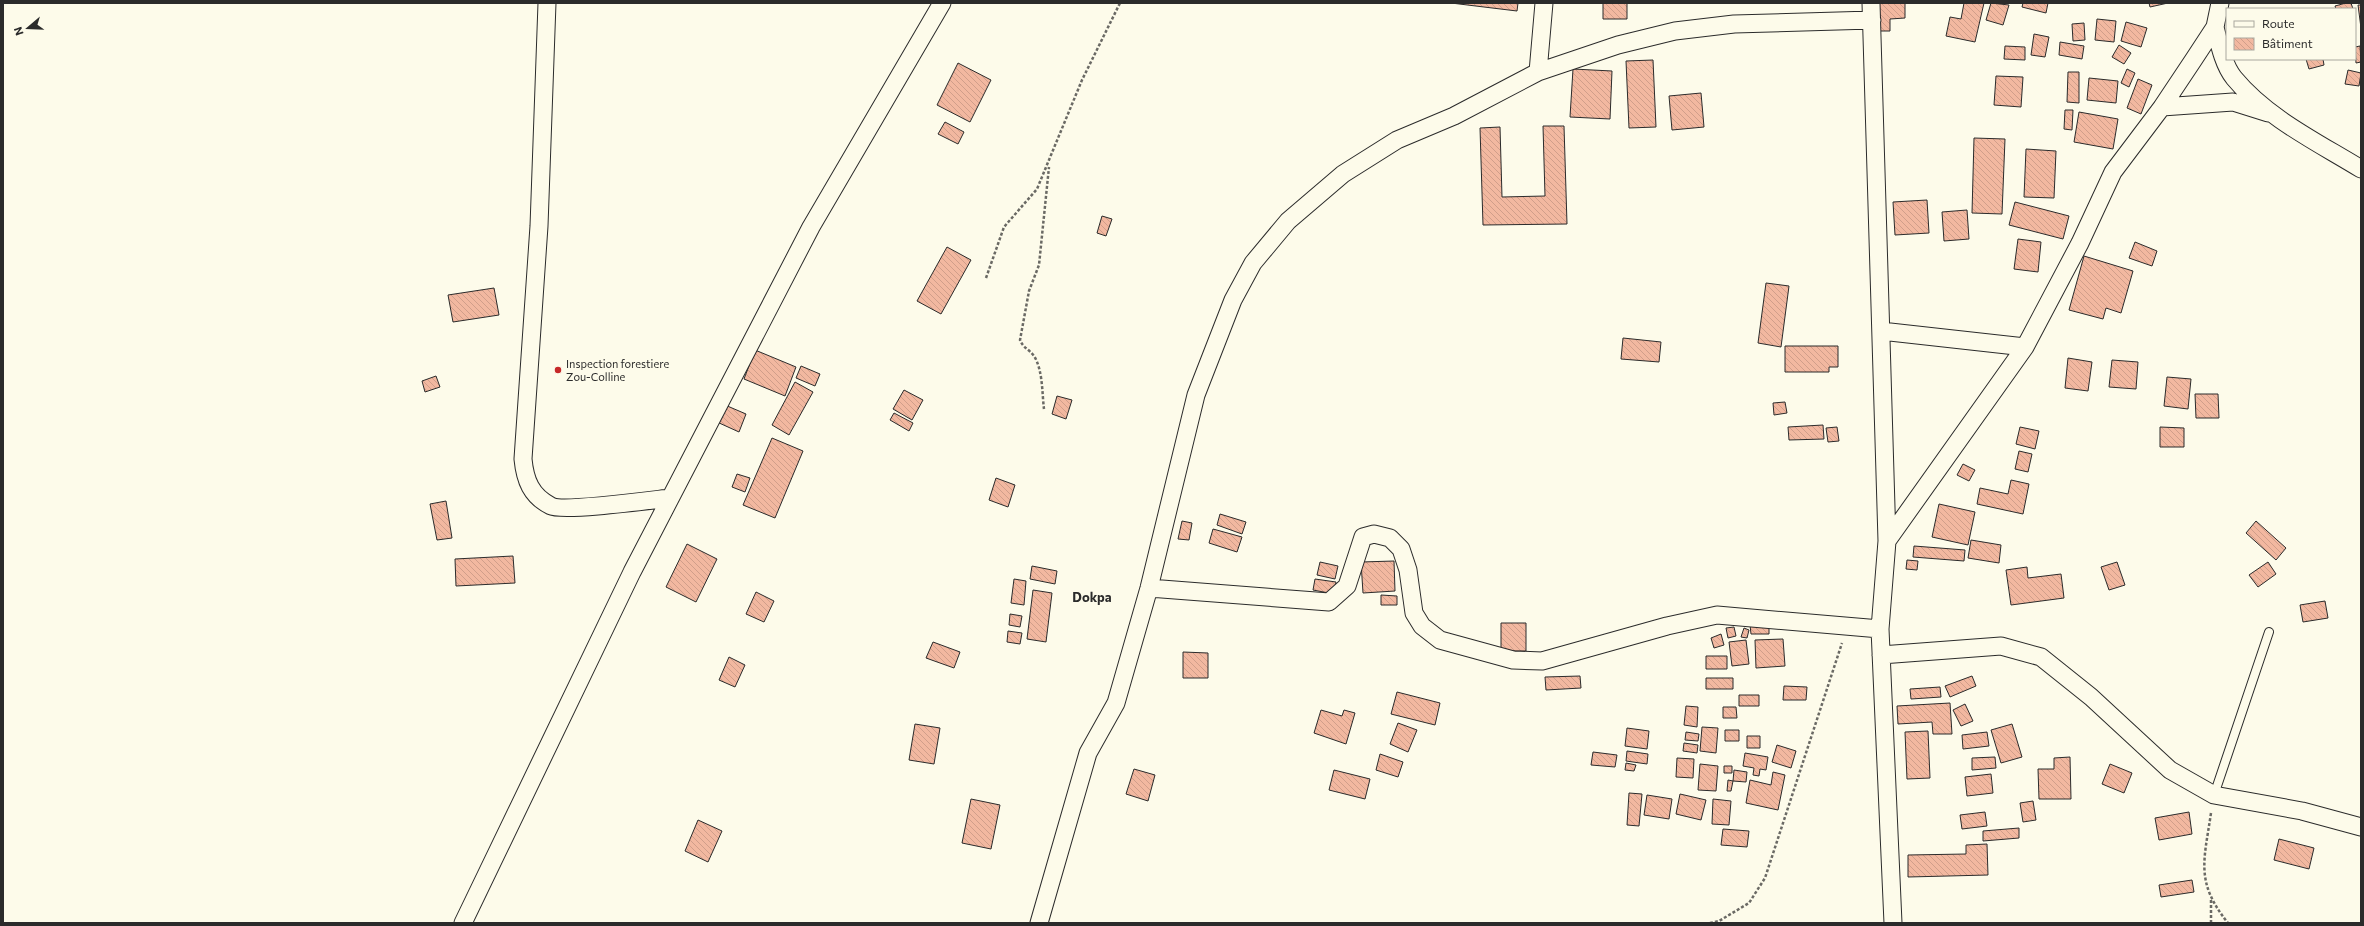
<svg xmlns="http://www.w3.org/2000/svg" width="2364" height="926" viewBox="0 0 2364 926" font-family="Commissioner,sans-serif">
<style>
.building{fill:url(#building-back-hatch);stroke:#2b2b2b}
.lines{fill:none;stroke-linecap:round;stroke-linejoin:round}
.lane-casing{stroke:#2b2b2b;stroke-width:10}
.street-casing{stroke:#2b2b2b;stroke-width:19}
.path{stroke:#6a6964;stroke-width:2.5;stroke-dasharray:3 2;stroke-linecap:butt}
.lane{stroke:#fdfbea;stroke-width:8}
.street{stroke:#fdfbea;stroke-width:17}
.poi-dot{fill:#c62828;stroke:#fdfbea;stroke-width:1.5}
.labels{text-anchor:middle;stroke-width:3;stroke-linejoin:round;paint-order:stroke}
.poi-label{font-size:11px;fill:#2b2b2b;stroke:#fdfbea;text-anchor:start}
.quarter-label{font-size:13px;font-weight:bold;fill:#2b2b2b;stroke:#fdfbea}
</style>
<defs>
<pattern id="building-back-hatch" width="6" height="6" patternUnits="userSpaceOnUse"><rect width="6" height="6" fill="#f2b8a0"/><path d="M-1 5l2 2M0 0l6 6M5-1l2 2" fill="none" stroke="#d09e8a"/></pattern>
</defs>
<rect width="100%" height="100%" fill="#fdfbea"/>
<!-- building -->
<path class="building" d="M1451,3H1518L1517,11Z
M1603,3H1627V19H1603Z
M1877,3H1905V18L1890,19V31H1877Z
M1964,3H1984L1975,42L1946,36L1950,17L1961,19Z
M1991,3L2009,5L2003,25L1986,20Z
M2023,3H2048L2046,13L2022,7Z
M2149,3H2168L2150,7Z
M2346,3H2351L2353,9H2336L2335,6Z
M2358,5H2361V28Z
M2097,19L2116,21L2114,42L2095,40Z
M2126,22L2147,28L2141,47L2121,41Z
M2084,23L2085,40L2073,41L2072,24Z
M2034,34L2049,37L2045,57L2031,55Z
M2060,42L2084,46L2082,59L2059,55Z
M2119,45L2131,53L2124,64L2112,57Z
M2005,46L2025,47V60L2004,59Z
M2360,46L2361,62L2356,63L2355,47Z
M2306,59H2323L2324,65L2309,69Z
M1653,60L1656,127L1629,128L1626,61Z
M958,63L991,80L970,122L937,105Z
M1573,69L1612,71L1610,119L1570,117Z
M2127,69L2135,73L2129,87L2121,83Z
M2348,70L2361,73L2359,86L2345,84Z
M2068,72H2079V103L2067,102Z
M1996,76L2023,77L2021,107L1994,105Z
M2089,78L2118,81L2116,103L2087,100Z
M2138,79L2152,85L2141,114L2127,108Z
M1701,93L1704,127L1672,130L1669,96Z
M2065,110H2073L2072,130L2064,129Z
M2079,112L2118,119L2113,149L2074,142Z
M945,122L964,132L958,144L938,134Z
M1543,126H1564L1567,224L1483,225L1480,128L1500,127L1502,197L1545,196Z
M1974,138L2005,139L2002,214L1972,213Z
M2026,149L2056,151L2054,198L2024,197Z
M1927,200L1929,233L1895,235L1893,202Z
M2015,202L2069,216L2063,239L2009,225Z
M1967,210L1969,239L1944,241L1942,212Z
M1102,216L1112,219L1106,236L1097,233Z
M2018,239L2041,242L2038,272L2014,269Z
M2135,242L2157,251L2152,266L2129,258Z
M947,247L971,260L941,314L917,301Z
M2084,256L2133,271L2121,313L2106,308L2103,319L2069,310Z
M1766,283L1789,286L1781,347L1758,343Z
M494,288L499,315L453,322L448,295Z
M1623,338L1661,342L1659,362L1621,359Z
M1785,346H1838V367H1829V372H1785Z
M755,350L796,367L785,396L744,379Z
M2068,358L2092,362L2088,391L2065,388Z
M2112,360L2138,362L2136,389L2109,387Z
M801,366L820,374L815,386L796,378Z
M436,376L440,387L425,392L422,381Z
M2167,377L2191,379L2188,409L2164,406Z
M795,382L813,392L789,435L772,425Z
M904,390L923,400L912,420L893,409Z
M2195,394H2218L2219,418H2196Z
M1057,396L1072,400L1066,419L1052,414Z
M1785,402L1787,413L1774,415L1773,403Z
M725,405L746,414L739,432L717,422Z
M894,413L913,423L909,431L890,420Z
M1823,425L1824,439L1789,440L1788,427Z
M1837,427L1839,441L1828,442L1826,428Z
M2020,427L2039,431L2035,449L2016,444Z
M2160,427L2184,428V447H2160Z
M772,438L803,451L775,518L743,505Z
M2019,451L2032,454L2028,472L2015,469Z
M1963,464L1975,470L1969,481L1957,475Z
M737,474L750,478L745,492L732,487Z
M996,478L1015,485L1008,507L989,500Z
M2011,480L2029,484L2023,514L1977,504L1980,488L2008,494Z
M446,501L452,538L437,540L430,504Z
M1939,504L1975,512L1968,545L1932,537Z
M1220,514L1246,522L1242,534L1217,525Z
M1182,521L1192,523L1189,540L1178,539Z
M2256,521L2286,548L2276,560L2246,533Z
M1213,529L1242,537L1237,552L1209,543Z
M1971,540L2001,545L1999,563L1968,558Z
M687,544L717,559L696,602L666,587Z
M1914,546L1965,550L1964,561L1913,557Z
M513,556L515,583L456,586L455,559Z
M1907,560L1918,561L1917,570L1906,569Z
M1394,561L1395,591L1363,593L1361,562Z
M1320,562L1338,566L1335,579L1317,575Z
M2117,562L2125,585L2109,590L2101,567Z
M2268,562L2276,574L2258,587L2249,575Z
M1032,566L1057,571L1055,584L1030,579Z
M2027,567L2028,578L2061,574L2064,598L2011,605L2006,570Z
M1014,579L1026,581L1024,605L1011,603Z
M1315,579L1336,582L1334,594L1313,590Z
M1033,590L1052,593L1046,642L1027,639Z
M756,592L774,601L764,622L746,614Z
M1381,595L1397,596V605H1381Z
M2325,601L2328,618L2303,622L2300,605Z
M1010,614L1022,616L1020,627L1009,625Z
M1501,623H1526V651H1501Z
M1769,624V634H1751L1750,625Z
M1734,627L1736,636L1728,638L1726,628Z
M1744,628L1749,630L1747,638L1741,637Z
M1008,631L1022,633L1020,644L1007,642Z
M1721,634L1724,645L1714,648L1711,638Z
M1783,639L1785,666L1756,668L1755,640Z
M1746,640L1749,664L1732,666L1729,642Z
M933,642L960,652L954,668L926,658Z
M1183,652L1208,653V678H1183Z
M1706,656H1727V669H1706Z
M729,657L745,665L735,687L719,680Z
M1580,676L1581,688L1546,690L1545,677Z
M1972,676L1976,686L1950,697L1945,686Z
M1706,678H1733V689H1706Z
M1784,686L1807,687L1806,700H1783Z
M1940,687L1941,697L1911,699L1910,689Z
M1397,692L1440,703L1435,725L1391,714Z
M1739,695H1759V706H1739Z
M1950,703L1952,734H1933L1932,722L1898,724L1897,706Z
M1965,704L1973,721L1961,726L1953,710Z
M1686,706L1698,707L1697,727L1684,725Z
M1723,707H1736L1737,718H1723Z
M1321,710L1342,716L1344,710L1355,713L1346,744L1314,733Z
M1398,723L1417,730L1408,752L1390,744Z
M915,724L940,728L934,764L909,760Z
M2012,724L2022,757L2001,763L1991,730Z
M1702,727L1718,728L1716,753L1700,751Z
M1627,728L1649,731L1647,749L1625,746Z
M1725,730H1739V741H1725Z
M1928,731L1930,778L1907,779L1905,732Z
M1686,732L1699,734L1698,741L1685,740Z
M1987,732L1989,746L1963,749L1962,735Z
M1747,736H1760V748H1747Z
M1684,743L1698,745L1697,753L1683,751Z
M1777,745L1796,751L1791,768L1772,762Z
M1627,751L1648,754L1647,764L1626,761Z
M1593,752L1617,755L1615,767L1591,765Z
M1745,753L1768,757L1766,770L1760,769L1759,776L1753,775L1754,768L1743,766Z
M1380,754L1403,762L1398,777L1376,770Z
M1995,757L1996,768L1972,770V758Z
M2070,757L2071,799H2039L2038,769H2054V758Z
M1677,758L1694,759L1693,778L1676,777Z
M1626,763L1636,765L1634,771L1625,770Z
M1700,764L1718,766L1716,791L1698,790Z
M2110,764L2132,773L2124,793L2102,784Z
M1724,766H1732V773H1724Z
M1134,769L1155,775L1148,801L1126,794Z
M1334,770L1370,779L1365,799L1329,790Z
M1734,770L1747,772L1746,782L1733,781Z
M1773,772L1785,775L1778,810L1746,803L1750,780L1771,785Z
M1991,774L1993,793L1967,796L1965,777Z
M1728,780L1733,781L1731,791H1727Z
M1629,793L1642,794L1639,826L1627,825Z
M1680,794L1706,800L1701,820L1676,814Z
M1647,795L1672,799L1669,819L1644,815Z
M971,799L1000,805L991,849L962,843Z
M1713,799L1731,801L1729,825L1712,824Z
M2033,801L2036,820L2023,822L2020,803Z
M1985,812L1987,826L1962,829L1960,815Z
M2189,812L2192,834L2159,840L2155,818Z
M698,820L722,831L708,862L685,851Z
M2019,828V838L1983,841V831Z
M1723,829L1749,831L1747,847L1721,845Z
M2279,839L2314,848L2309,869L2274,860Z
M1987,844L1988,875L1908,877V855L1966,854V845Z
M2192,880L2194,892L2161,897L2159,885Z"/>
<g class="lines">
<!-- lane casing -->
<g class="lane-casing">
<path id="lane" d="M2214,795L2269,632"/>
</g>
<!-- street casing -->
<g class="street-casing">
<path id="street" d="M547,3L539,226L523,459C525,480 531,496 551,506C563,512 652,500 670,498
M1871,3L1887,541L1880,629L1893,923
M2215,27C2219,43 2223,64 2234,78C2267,118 2317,142 2361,169
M1538,72L1544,3
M2162,107L2233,102L2268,113
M1881,331L2025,347
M1887,541L2025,347L2080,243L2113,172L2162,107L2194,59L2215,27L2220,3
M1149,588L1329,602L1347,586L1363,537L1374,534L1390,538L1401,549L1408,570L1414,613L1422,626L1440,640L1513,660L1542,661L1667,626L1717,615L1880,629
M1881,655L2001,646L2041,657L2091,697L2170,770L2214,795L2302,811L2361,827
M463,923L632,572L811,227L942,3
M1039,923L1088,753L1116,703L1149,588L1196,395L1233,300L1253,263L1288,221L1343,174L1397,140L1454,116L1538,72L1618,45L1675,31L1734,24L1872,20"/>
</g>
<!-- path -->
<path class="path" d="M986,278L1004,227L1037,189L1082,80L1120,3
M1044,409C1042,394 1043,370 1034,356C1029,349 1023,348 1020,340L1029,291L1039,265L1049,167
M2211,813C2204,861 2195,882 2228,923
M1710,923L1719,921L1749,903L1765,878L1842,643
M2211,923V899"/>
<!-- lane -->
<use href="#lane" class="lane"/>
<!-- street -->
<use href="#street" class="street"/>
</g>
<!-- markers -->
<circle class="poi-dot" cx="558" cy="370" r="4"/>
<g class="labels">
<!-- poi labels -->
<g class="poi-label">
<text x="566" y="368">Inspection forestiere<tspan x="566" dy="13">Zou-Colline</tspan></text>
</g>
<!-- quarter labels -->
<g class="quarter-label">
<text x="1092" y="602">Dokpa</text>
</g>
</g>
<!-- border -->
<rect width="2364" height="926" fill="none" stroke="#2b2b2b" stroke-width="8"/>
<!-- legend -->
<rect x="2226" y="8" width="130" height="52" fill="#fdfbea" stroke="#a9a89e"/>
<rect x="2234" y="21" width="20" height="6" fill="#fdfbea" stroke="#a9a89e"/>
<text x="2262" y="28" font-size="12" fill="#2b2b2b">Route</text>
<rect x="2234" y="38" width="20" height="12" fill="url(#building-back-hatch)" stroke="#a9a89e"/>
<text x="2262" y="48" font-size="12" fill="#2b2b2b">Bâtiment</text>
<!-- north arrow -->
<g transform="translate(28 28) rotate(251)" stroke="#fdfbea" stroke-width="3" paint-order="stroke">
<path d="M0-3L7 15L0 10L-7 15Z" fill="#2b2b2b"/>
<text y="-6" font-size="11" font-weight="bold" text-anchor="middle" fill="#2b2b2b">N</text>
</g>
</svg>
